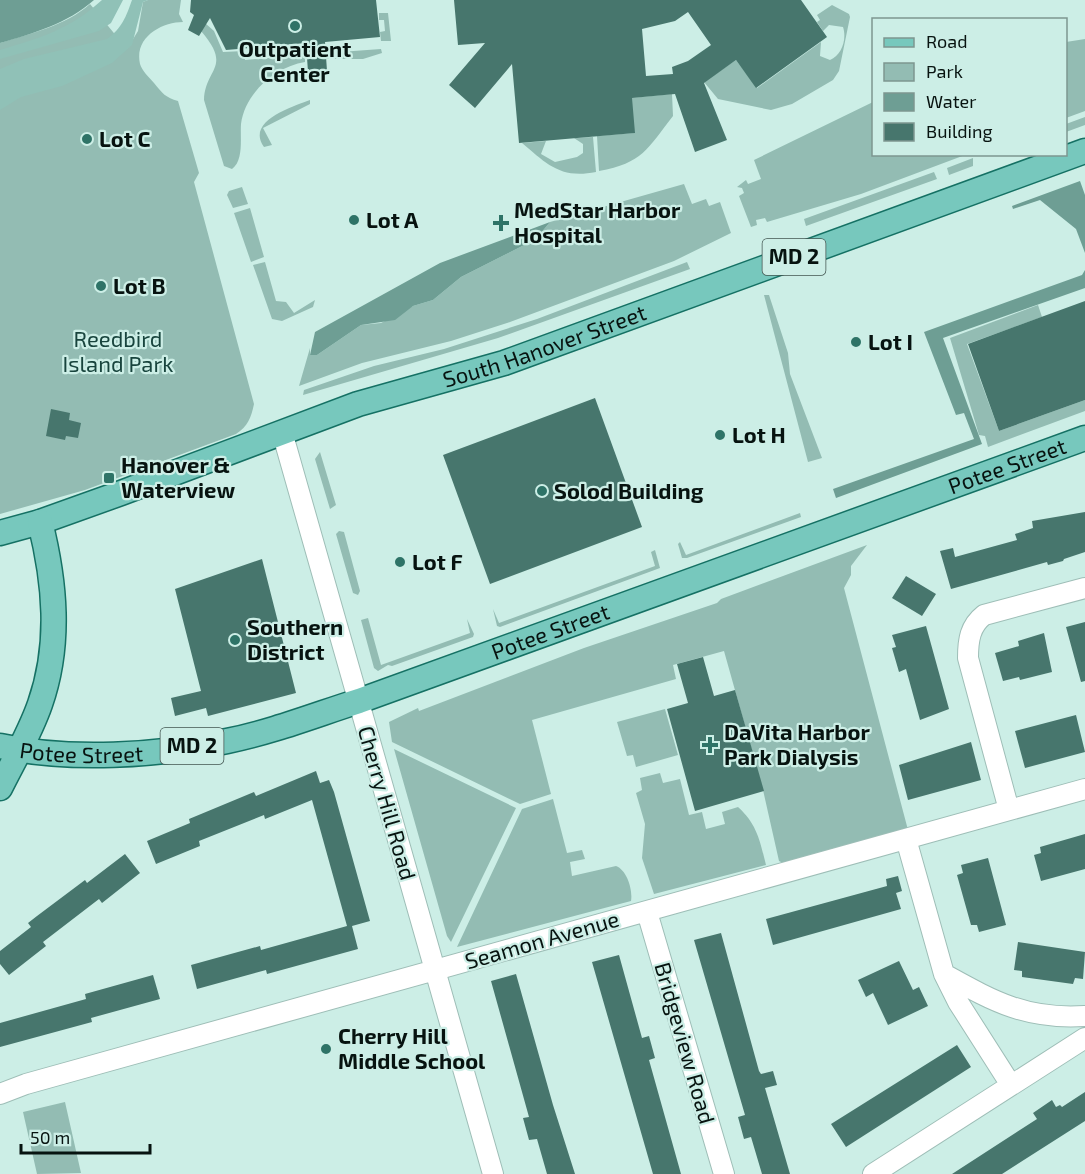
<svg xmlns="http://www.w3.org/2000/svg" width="1085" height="1174" viewBox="0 0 1085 1174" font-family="'Exo 2',sans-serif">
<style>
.green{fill:#93bcb3}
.forest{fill:#90c1b7}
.water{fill:#6e9e94}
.building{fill:#47766d;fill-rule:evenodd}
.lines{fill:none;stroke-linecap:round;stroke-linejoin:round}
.minor-casing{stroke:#9ebeb7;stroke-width:22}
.major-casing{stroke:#157164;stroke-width:27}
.minor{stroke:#fff;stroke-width:20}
.major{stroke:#77c8bd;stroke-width:24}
.poi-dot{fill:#2e7367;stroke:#cceee6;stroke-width:2}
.labels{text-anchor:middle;stroke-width:4.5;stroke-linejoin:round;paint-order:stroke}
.shield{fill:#cceee6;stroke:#425550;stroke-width:1.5}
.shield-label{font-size:21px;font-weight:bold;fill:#071310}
.poi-label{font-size:22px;font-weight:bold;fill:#071310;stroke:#cceee6;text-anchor:start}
.park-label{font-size:22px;fill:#18443d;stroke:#cceee6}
.street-label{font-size:22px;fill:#071310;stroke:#cceee6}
</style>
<rect width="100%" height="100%" fill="#cceee6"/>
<!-- green -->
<path class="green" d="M148,0H181L179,14L183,22C162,22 134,37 140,64C142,71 149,77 154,83C162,93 166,98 178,101L199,173L194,182L254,404C251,418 248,426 236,434L85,490L0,514V43C32,33 65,26 90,4L127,49L138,31L143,2Z
M832,5L849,14L850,17L839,71L833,80L792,104L771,110L718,99L704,82L736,60L757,88L821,42L820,56L830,60C842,55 847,39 843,27L829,25L823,31L817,22L820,20L817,15Z
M379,13H388L391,41H381L380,32L385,31L384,20H379Z
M205,23L214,31L223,52L244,51L245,60L305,55V62C275,67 245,93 241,124C240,138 244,160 232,169L224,166L204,100C205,68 233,68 201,31Z
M1085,39V111L1066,118V42Z
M381,49L382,53L363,59H326V53Z
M672,94L673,116C647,149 643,163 599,171L597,136L634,133L631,98Z
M310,100V104L263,128L272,145L264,147C245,121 294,106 310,100Z
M873,102L874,154L965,155L861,194L767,222L765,218L756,220L757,225L751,227L739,196L744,193L742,188L737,187L746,180L748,184L761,179L754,160Z
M1085,117V125L1066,132V124Z
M593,137L596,172C560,179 547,164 522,143L546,141L541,154L555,162L577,157L583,153V144L574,138Z
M973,158V166L949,175L947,168Z
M934,172L937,179L806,226L804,219Z
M684,184L692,204L706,199L709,206L720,202L731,233L674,261L507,323L451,341L362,363L299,386L310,348V355H317L361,325L381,323L413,306L433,300L461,277L536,239L550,222Z
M242,187L248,204L233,208L227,195L229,191Z
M250,208L264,257L251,262L234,213Z
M265,262L276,301L286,302L294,313L315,300L313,307L282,321L272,319L253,265Z
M687,262L690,269L498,338L303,395L304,390L374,366L444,349L537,319Z
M764,295H769L788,353L790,374L822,458L808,462Z
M1038,305L1042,317L967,344L999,431L1085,400V411L988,447L985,436L979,435L950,338Z
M320,452L336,505L330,509L315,459Z
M800,513L801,517L687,558H682L678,544L680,542L686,555Z
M339,531L344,532L360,591L358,595L353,593L336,534Z
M867,545L851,566V575L844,588L908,830L783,863L779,861L763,790L724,651L673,665L676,679L532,720L551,794L520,804L392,742L389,722L418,708L419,711L584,648L717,603L721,599Z
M655,550L660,568L500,627L497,626L493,609L499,623L655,566L651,552Z
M368,618L381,665L470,633L467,619L474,634L473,637L392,666L388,665L378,671L374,668L361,620Z
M665,709L678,755L636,767L633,755L627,756L617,722Z
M394,749L516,808L451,942L447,936Z
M660,773L663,783L680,779L689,815L702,812L706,829L725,824L722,812L738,807C757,824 760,841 766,865L654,894L642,858L645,824L636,793L642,790L640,778Z
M553,799L567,853L582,850L585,859L570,862L572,876L616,866C627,870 633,890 631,901L457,947L522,809Z
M65,1102L81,1173L37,1174L23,1112Z"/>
<!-- forest -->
<path class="forest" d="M102,0H123L111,23L99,31L0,59V50C42,37 69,30 102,0Z
M132,0H148L143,2L132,45L112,63L62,86L21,97L0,110V69L24,59L107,39C122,28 126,17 132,0Z"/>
<!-- water -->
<path class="water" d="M0,0H94C67,24 34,33 0,43Z
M1080,181L1085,195V253L1076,229L1040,200L1013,209L1012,206Z
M550,222L536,239L461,277L433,300L413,306L395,320L361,325L317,355H310L315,332L440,263Z
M1085,270V288L943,338L982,444L836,498L833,489L974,439L964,413L956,415L924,332L1082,275Z"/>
<!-- building -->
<path class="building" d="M191,0H376L380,37L325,42L327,71L308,72L306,43L226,50L210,18L199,36L188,30L194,15L190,12Z
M454,0H801L827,37L756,88L736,60L704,83L727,140L695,152L675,94L632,98L635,133L519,143L512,64L475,108L449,85L485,43L458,45ZM688,12L711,45L688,61L672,67L673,74L646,76L642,29L675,21Z
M1085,301V400L999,431L968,344Z
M595,398L642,527L490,584L443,455Z
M51,409L70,413L69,420L81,423L78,438L66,436L65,440L46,436Z
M1085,512V552L1064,559L1063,561L1048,565L1047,562L951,589L940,551L953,548L955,557L1017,540L1015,534L1033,528L1032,521Z
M262,559L296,693L208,716L206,708L175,716L171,698L201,691L175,589Z
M906,576L936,594L922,616L892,598Z
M1085,622V681L1081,682L1066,627Z
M926,626L949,709L920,720L906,669L899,672L892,648L896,647L892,635Z
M1044,633L1052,672L1020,680L1019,677L1003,681L995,653L1019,646L1018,641Z
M703,657L714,696L735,690L764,791L695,811L667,709L688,703L677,664Z
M1076,715L1085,752L1025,768L1015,731Z
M971,742L981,780L908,800L899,765Z
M316,771L320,783L329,780L334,792L370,921L352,926L358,949L267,974L266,970L197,989L191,965L260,946L261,950L347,926L312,800L265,819L264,815L199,841L200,846L156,864L147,841L190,823L189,819L254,792L256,796Z
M1085,834V869L1041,881L1034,855L1041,853L1040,847Z
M125,854L140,873L102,903L99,899L43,942L46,946L9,975L0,964V951L31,927L28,923L37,916L85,880L87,883Z
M988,858L1006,925L979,932L977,925H971L957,875L963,873L961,865Z
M898,876L902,891L896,893L901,909L773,945L766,919L887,886L886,879Z
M721,933L759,1071L761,1074L773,1071L777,1085L765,1088L790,1174H762L751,1137L744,1139L738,1117L745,1115L694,940Z
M1018,942L1085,952L1083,979L1075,978L1073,984L1022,977V971L1014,970Z
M619,955L642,1038L649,1036L655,1058L649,1060L681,1174H653L592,962Z
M899,961L913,990L919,987L928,1006L888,1025L873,993L866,997L858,980Z
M516,974L553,1105L575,1174H547L537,1139L529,1140L523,1118L529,1117L491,981Z
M153,975L160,999L91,1018L92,1022L0,1047V1023L86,999L85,994Z
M957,1045L971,1067L846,1147L831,1124Z
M1085,1092V1121L1002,1174H952L1037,1119L1033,1113L1052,1100L1056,1107L1060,1105L1062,1107Z"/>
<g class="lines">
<!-- minor casing -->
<g class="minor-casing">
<path id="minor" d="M282,432L493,1174
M1009,810L968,658C968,640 970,626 984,615L1085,588
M906,839L944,974L958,1002L1011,1085
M647,912L724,1174
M944,974C993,1001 1026,1020 1085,1016
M0,1094L26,1084L1085,789
M873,1174L1085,1038"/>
</g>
<!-- major casing -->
<g class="major-casing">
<g id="major">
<path id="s1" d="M0,533L40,522L121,493L358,404L504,363L1085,151"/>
<path id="s2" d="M0,746C68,761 159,756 227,741C272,732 315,715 359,701L1085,438"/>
<path d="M0,788C14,760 30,733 40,704C61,644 55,582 40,522"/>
</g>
</g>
<!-- minor -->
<use href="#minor" class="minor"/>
<!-- major -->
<use href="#major" class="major"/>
</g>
<!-- markers -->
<g class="poi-dot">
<circle cx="295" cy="26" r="6"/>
<circle cx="87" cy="139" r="6"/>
<circle cx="354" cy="220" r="6"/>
<path d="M498 214h6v6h6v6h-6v6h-6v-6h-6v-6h6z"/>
<circle cx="101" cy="286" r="6"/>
<circle cx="856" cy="342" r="6"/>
<circle cx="720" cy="435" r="6"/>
<rect x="103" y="472" width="12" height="12" rx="3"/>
<circle cx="542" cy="491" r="6"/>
<circle cx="400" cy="562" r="6"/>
<circle cx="235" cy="640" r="6"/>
<path d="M707 736h6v6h6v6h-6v6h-6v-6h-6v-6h6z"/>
<circle cx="326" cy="1049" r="6"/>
</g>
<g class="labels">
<!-- shield labels -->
<g class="shield">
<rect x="762.5" y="239" width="63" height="36" rx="4.5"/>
<rect x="160.5" y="728" width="63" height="36" rx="4.5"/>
</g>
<g class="shield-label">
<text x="794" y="264">MD 2</text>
<text x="192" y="753">MD 2</text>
</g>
<!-- poi labels -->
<g class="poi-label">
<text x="295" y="57" text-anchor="middle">Outpatient<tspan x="295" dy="25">Center</tspan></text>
<text x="99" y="147">Lot C</text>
<text x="514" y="218">MedStar Harbor<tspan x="514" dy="25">Hospital</tspan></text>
<text x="366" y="228">Lot A</text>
<text x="113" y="294">Lot B</text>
<text x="868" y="350">Lot I</text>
<text x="732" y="443">Lot H</text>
<text x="121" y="473">Hanover &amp;<tspan x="121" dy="25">Waterview</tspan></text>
<text x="554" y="499">Solod Building</text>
<text x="412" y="570">Lot F</text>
<text x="247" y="635">Southern<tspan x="247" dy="25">District</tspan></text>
<text x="724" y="740">DaVita Harbor<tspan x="724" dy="25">Park Dialysis</tspan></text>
<text x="338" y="1044">Cherry Hill<tspan x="338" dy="25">Middle School</tspan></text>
</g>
<!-- park labels -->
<g class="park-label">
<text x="118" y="347">Reedbird<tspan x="118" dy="25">Island Park</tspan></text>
</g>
<!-- street labels -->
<g class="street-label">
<text dy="8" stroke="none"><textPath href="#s1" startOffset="576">South Hanover Street</textPath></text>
<text dy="8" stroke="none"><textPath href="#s2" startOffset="1056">Potee Street</textPath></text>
<text dy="8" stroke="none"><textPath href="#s2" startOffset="570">Potee Street</textPath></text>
<text dy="8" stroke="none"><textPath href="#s2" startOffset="82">Potee Street</textPath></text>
<text transform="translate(387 803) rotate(74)" y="8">Cherry Hill Road</text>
<text transform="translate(542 940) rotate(-16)" y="8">Seamon Avenue</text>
<text transform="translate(685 1043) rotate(74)" y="8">Bridgeview Road</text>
</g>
</g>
<!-- legend -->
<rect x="872" y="18" width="195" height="138" fill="#cceee6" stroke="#7d9690" stroke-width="1.5"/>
<rect x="884" y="38" width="30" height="9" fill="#77c8bd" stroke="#7d9690" stroke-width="1.5"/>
<text x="926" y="48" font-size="18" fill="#071310">Road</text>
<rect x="884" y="63" width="30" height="18" fill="#93bcb3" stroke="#7d9690" stroke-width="1.5"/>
<text x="926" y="78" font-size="18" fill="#071310">Park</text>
<rect x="884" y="93" width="30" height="18" fill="#6e9e94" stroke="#7d9690" stroke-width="1.5"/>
<text x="926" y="108" font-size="18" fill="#071310">Water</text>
<rect x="884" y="123" width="30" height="18" fill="#47766d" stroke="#7d9690" stroke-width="1.5"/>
<text x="926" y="138" font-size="18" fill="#071310">Building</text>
<!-- scale -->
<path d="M21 1144v9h129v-9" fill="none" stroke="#071310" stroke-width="3"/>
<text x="30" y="1144" font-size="18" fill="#071310" stroke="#cceee6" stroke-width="4.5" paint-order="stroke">50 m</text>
</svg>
